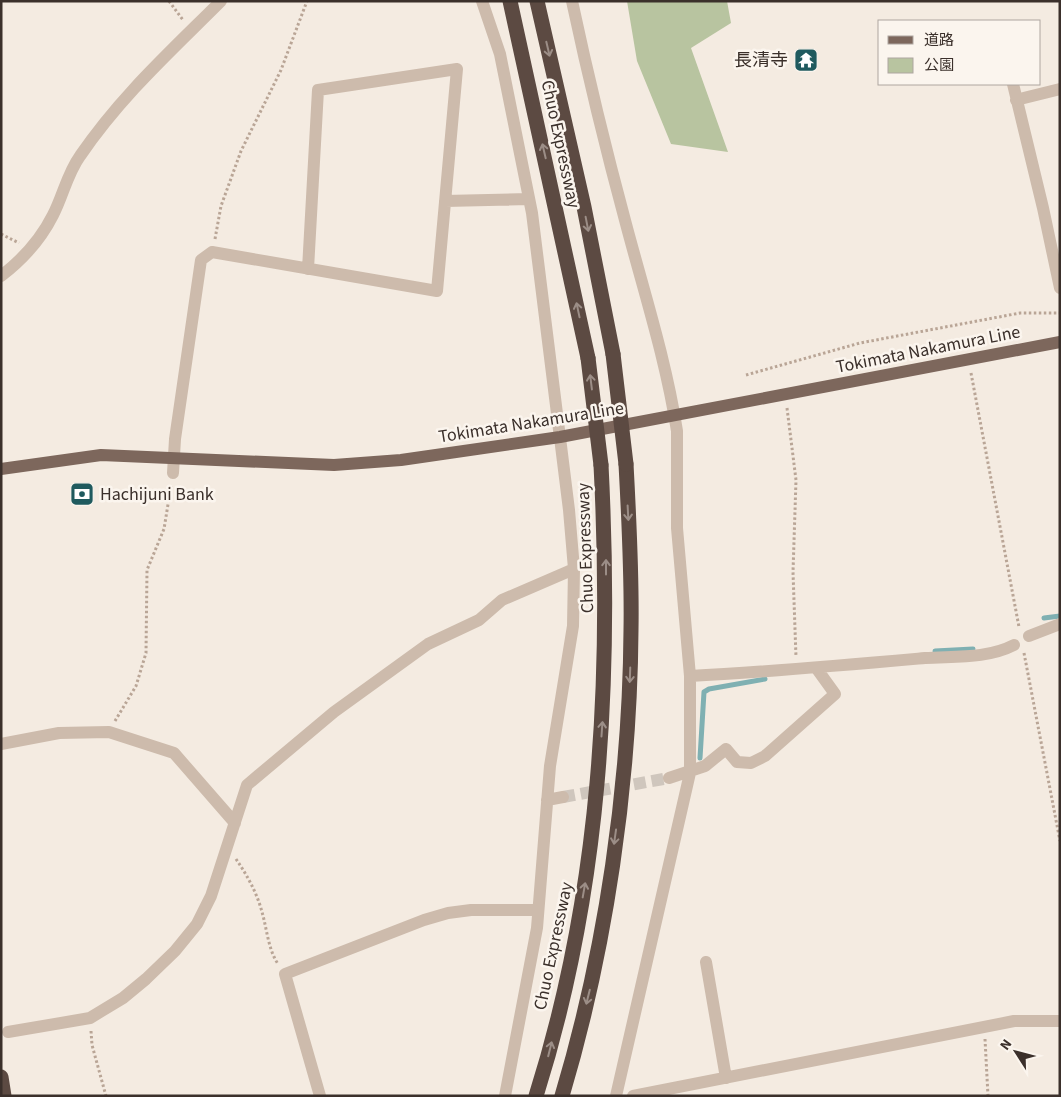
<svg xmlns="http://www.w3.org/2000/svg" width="1061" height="1097" viewBox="0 0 1061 1097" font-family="'Source Sans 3','Noto Sans JP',sans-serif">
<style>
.green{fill:#b8c4a0}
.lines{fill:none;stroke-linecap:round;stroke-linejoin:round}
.stream{stroke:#7fb0b2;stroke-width:5}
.minor-tunnel{stroke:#cfc6bd;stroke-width:12;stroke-dasharray:12 6;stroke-linecap:butt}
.path{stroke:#b9a596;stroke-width:3;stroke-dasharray:2.5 2.5;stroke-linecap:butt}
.minor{stroke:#cdbbac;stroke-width:12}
.major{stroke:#7d675c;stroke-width:12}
.highway{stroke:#5c4a42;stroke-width:15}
.highway-bridge{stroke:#5c4a42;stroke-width:15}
.oneway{stroke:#9c8e87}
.labels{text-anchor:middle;stroke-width:5;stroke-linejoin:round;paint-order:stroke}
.poi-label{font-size:18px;fill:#3b302b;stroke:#fbf5ee;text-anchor:end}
.street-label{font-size:18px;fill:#3b302b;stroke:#fbf5ee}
</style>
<rect width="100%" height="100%" fill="#f4ebe1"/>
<!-- green -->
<path class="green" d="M627,1H727L731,23L691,48L728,152L671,144L637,61Z"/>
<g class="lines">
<!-- stream -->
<path class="stream" d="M1044,618L1060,616
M935,651L973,649
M700,758L704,692L709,689L765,679"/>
<!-- minor-tunnel -->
<path class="minor-tunnel" d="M563,797L669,778"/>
<!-- path -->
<path class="path" d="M169,1L183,20
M1,234L19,243
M215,239L221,206L241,151L281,70L307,1
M971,373L1019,627
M746,375L860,343L1020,313H1060
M787,408L796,480L793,572L796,657
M1024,653L1060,841
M115,721L136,686L146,653L147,570L164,529L171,486
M236,859C247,875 257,893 262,912C267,929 268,949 278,964
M91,1031L92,1045L106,1096
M985,1039L988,1096"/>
<!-- minor -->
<path class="minor" d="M482,1L500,54L532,213L569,510L574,569L573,626L550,766L537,928L505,1096
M572,1C588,76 606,150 626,224C644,292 666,360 677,431V528L690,676V773L616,1096
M1013,84L1043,208L1060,288
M1016,100L1060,89
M445,201L529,199
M1,276C22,260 41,239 53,215C63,196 67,174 80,156C121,96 170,52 221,1
M173,473L175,439L201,260L212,252L437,291L457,69L318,90L308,269
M1029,636L1060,624
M690,676C768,672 846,665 925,658C954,656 987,659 1014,645
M1,744L59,733L109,732L174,753L235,823
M669,778L705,766L726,749L737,762L751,763L765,756L835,694L817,669
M547,800L563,797
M706,962L726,1078
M8,1032L90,1018L123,998L146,979L175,951L197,924L211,896L247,785L334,712L428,644L479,620L502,600L574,569
M320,1096L285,974L424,920L448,913L471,910H537
M633,1096L1014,1021H1060"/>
<!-- major -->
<path class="major" d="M1,469L101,455L334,465L401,460L560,437L1060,342"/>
<!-- highway -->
<path class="highway" d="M510,1L588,358
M537,1L584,207L613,354
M1,1077L4,1096
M536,1096C601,890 612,679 601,465
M562,1096C606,949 630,783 631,630C632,575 629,519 626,464"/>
<!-- highway-bridge -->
<path class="highway-bridge" d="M613,354L626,464
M588,358L601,465"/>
</g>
<!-- one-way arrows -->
<defs><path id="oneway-shaft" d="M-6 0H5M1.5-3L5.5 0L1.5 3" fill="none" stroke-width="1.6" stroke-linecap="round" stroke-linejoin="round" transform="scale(1.25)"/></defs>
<g class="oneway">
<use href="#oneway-shaft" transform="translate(548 49) rotate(77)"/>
<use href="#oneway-shaft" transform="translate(544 151) rotate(-103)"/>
<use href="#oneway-shaft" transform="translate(587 224) rotate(79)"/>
<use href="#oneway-shaft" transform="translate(578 310) rotate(-102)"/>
<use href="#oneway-shaft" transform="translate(591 382) rotate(-97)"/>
<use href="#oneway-shaft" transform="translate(628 513) rotate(87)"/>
<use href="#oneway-shaft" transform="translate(606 567) rotate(-90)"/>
<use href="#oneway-shaft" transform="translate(630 675) rotate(92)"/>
<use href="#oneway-shaft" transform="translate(602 729) rotate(-86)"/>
<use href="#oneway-shaft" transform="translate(615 837) rotate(98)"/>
<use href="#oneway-shaft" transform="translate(584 890) rotate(-80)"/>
<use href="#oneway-shaft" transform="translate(588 997) rotate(104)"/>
<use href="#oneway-shaft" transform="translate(550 1049) rotate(-76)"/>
</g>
<!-- icons -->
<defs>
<g id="temple-square" transform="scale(1.25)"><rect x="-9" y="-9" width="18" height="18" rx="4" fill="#1f5a5e" stroke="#fbf5ee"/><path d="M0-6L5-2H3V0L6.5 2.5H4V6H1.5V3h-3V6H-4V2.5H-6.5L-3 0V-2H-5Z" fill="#fff"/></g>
<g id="bank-square" transform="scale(1.25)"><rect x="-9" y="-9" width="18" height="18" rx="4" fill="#1f5a5e" stroke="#fbf5ee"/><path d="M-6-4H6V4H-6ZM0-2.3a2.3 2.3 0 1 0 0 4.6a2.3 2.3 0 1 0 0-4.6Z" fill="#fff"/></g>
</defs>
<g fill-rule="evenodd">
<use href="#temple-square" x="806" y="60"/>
<use href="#bank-square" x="82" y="494"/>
</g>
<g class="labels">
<!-- poi labels -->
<g class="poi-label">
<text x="788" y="66">長清寺</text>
<text x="100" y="500" text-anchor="start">Hachijuni Bank</text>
</g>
<!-- street labels -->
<g class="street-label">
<text transform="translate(561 144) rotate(78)" y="6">Chuo Expressway</text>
<text transform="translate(928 349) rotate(-11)" y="6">Tokimata Nakamura Line</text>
<text transform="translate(531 422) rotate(-9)" y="6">Tokimata Nakamura Line</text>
<text transform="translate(585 548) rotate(-92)" y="6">Chuo Expressway</text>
<text transform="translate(553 946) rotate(-78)" y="6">Chuo Expressway</text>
</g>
</g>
<!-- border -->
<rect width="1061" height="1097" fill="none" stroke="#3b302b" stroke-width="5"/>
<!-- legend -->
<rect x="878" y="20" width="162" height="65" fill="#fbf5ee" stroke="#aea6a0"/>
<rect x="888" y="36" width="25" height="8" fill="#7d675c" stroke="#aea6a0"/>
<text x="924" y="45" font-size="15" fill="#3b302b">道路</text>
<rect x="888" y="58" width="25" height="15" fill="#b8c4a0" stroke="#aea6a0"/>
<text x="924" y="70" font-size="15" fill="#3b302b">公園</text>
<!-- north arrow -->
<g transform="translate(1016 1052) rotate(306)" stroke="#fbf5ee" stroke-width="4" paint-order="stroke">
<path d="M0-4L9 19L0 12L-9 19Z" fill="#3b302b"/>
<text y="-8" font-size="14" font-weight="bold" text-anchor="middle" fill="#3b302b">N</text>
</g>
</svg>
